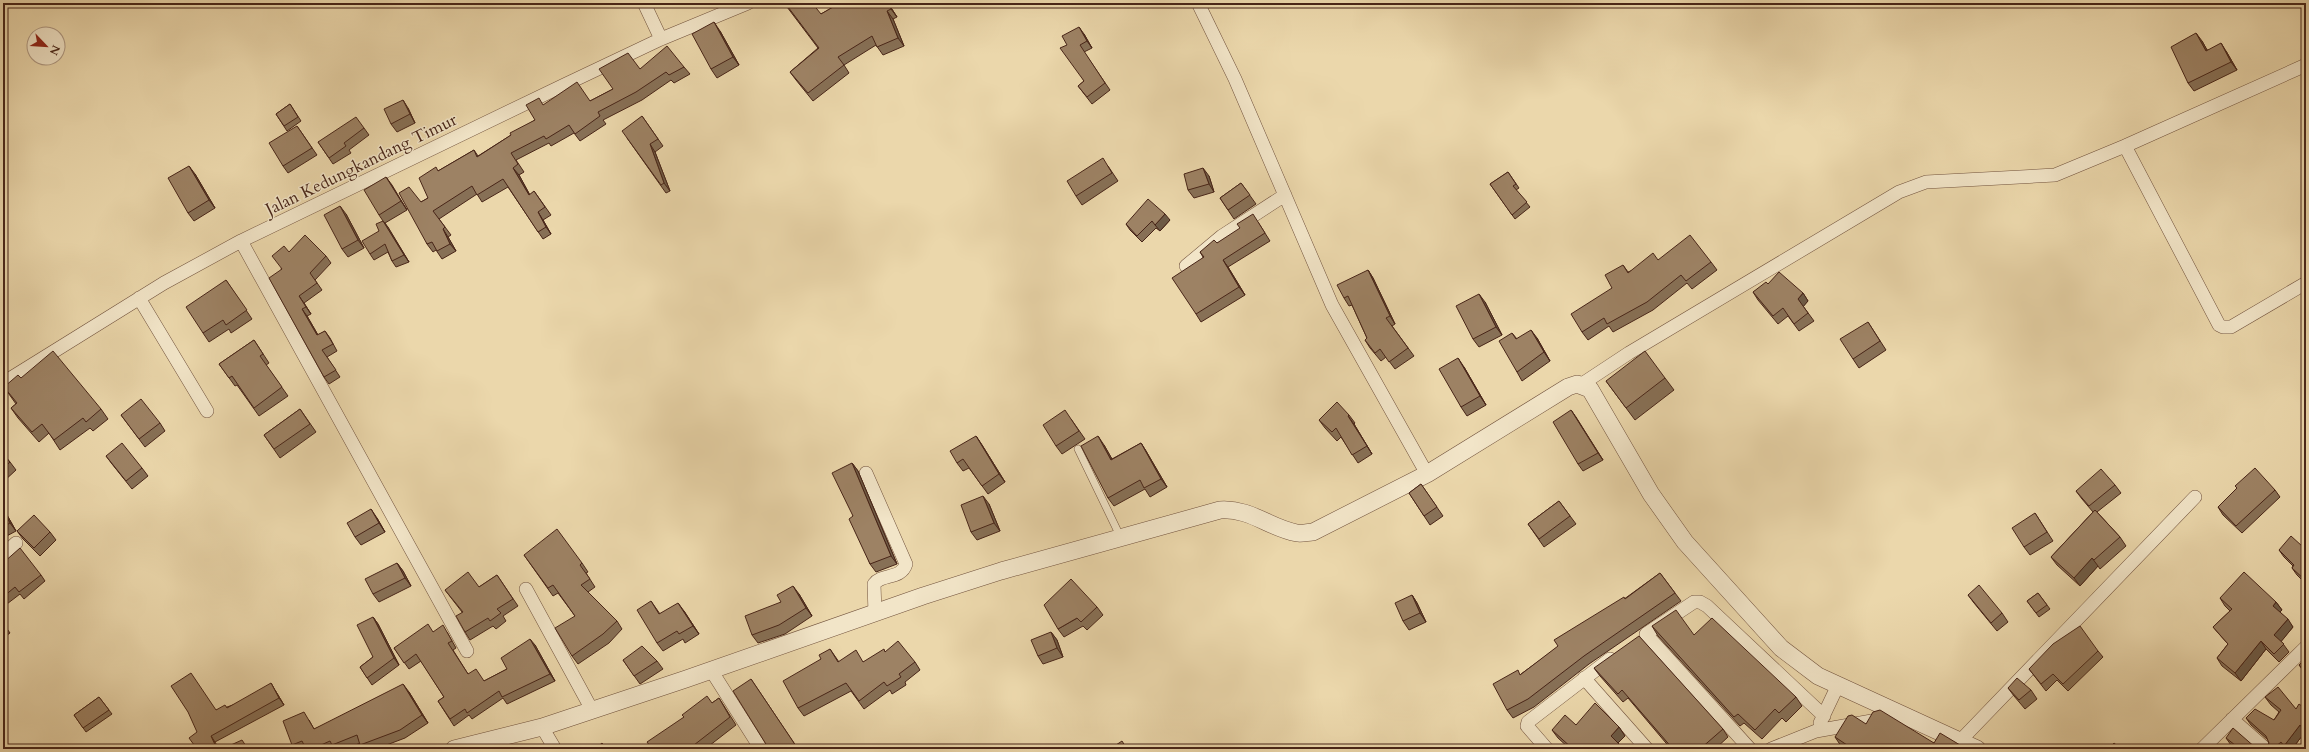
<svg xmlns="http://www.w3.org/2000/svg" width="2309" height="752" viewBox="0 0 2309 752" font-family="Cardo,serif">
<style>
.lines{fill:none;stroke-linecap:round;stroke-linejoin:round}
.service-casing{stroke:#71523d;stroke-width:8}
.minor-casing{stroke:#71523d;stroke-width:14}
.tertiary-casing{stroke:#71523d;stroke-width:18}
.service{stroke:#f2e5c8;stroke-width:7}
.minor{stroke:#f2e5c8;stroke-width:13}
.tertiary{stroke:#f2e5c8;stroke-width:17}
.wall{fill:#877056;stroke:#482518}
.shaded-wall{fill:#6e5b46;stroke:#482518}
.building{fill:#9d8264;stroke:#482518}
.labels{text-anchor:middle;stroke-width:3;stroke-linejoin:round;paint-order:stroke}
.street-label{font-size:17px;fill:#482518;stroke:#f2e5c8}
</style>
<rect width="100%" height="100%" fill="#ebd7ab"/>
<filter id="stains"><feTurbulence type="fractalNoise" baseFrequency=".005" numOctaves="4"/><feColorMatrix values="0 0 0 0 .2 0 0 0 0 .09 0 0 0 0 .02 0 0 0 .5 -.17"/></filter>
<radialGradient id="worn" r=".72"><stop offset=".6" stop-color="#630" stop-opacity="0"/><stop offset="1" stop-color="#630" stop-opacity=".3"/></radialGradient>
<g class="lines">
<!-- service casing -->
<g class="service-casing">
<path id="service" d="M1078,449L1121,538"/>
</g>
<!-- minor casing -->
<g class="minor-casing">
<path id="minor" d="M644,3L661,39
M1198,3L1235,79L1332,305L1427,474
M2125,146L2306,65
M241,241L467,651
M1186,266L1222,236L1285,195
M139,298L207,411
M3,383L164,283L241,241L564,85L661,39L748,3
M1582,384L1629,353L1899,192L1926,182L2055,175L2125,146L2219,325L2223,327H2231L2306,283
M866,473L906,564C901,580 882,573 874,584L875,613
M3,555L16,543
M526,589L592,710
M711,670L761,749
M1584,678L1647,749
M2232,719L2266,749
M1820,723L1838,685
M542,727L555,749
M1960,741L2195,497
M1547,749L1527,726L1528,722L1610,659
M1750,749L1646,634L1694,602H1700L1707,606L1824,716
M1771,749L1816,731L1883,719
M2202,749L2306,647"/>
</g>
<!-- tertiary casing -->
<g class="tertiary-casing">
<path id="tertiary" d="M454,749L542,727L686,679L923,596L1001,571L1220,510C1251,508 1269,528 1297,533C1302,534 1308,532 1313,532L1427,474L1568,387L1577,384L1590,389L1651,494L1685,542L1781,648L1818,676L1977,749"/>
</g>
<!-- service -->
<use href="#service" class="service"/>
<!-- minor -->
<use href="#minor" class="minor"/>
<!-- tertiary -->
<use href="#tertiary" class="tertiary"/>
</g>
<!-- wall -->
<path class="wall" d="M784,3L821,14L840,3H888L897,17L893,19L904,46L883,55L876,45L844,65L849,73L813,101L796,80L790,72L818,48Z
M720,31L739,65L717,78L711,69Z
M1084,34L1092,48L1084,52L1110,90L1092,104L1078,86L1084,81L1067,45Z
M2202,41L2207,50L2226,51L2237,70L2194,91L2188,83Z
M684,67L690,74L674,83L671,80L642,100L603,120L606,124L580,141L574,133L551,146L549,143L516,160L524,172L519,175L530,195L534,191L551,215L543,220L551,234L543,239L508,187L482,202L477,194L439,219L451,235L448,237L456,251L442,259L436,250L433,252L427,244L421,202L428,198L438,171L474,150L478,156L535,120L544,105L590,101L613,89L640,69Z
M290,104L301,121L287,131L276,114Z
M408,108L415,123L397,132L391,124Z
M642,116L663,146L655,152L670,191L666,193L627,138Z
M297,126L317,155L288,173L283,166Z
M364,128L369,135L349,150L351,153L333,164L318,142Z
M1108,166L1118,181L1082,205L1076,196Z
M1508,172L1519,188L1516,190L1530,207L1515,219L1490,184Z
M195,174L215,208L194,221L188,213Z
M1209,176L1214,192L1194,198L1188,190Z
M386,177L407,210L385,223L409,262L396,267L392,261L388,252L374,260L370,254L383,221L379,215Z
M1241,183L1256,204L1234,219L1220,198Z
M346,214L364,248L348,257L342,249Z
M1170,220L1160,231L1156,228L1142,242L1130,230L1126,224Z
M1258,222L1270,241L1228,267L1245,295L1201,322L1196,314L1203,257L1200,252Z
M289,252L326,256L331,263L315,280L322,290L304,303L311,314L307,316L318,335L325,331L330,338L337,351L327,357L340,377L329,384L324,377L281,269Z
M1658,260L1711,262L1717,270L1692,289L1687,283L1653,310L1613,332L1609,326L1588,340L1582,332L1612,288L1623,265L1628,272Z
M1368,270L1373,278L1395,324L1392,326L1414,356L1395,369L1386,357L1381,361L1370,348L1365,340L1367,338L1352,305L1349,306L1344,298Z
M226,280L252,319L231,333L229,329L209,342L203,333Z
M1768,284L1803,293L1808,301L1803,306L1814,321L1799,331L1788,316L1778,324L1758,300L1753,292Z
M1485,302L1502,335L1479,347L1473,339Z
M1868,322L1886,350L1859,368L1853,359Z
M1512,333L1517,339L1537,338L1550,361L1522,381L1517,372Z
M254,340L269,363L266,365L288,396L259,416L237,385L235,386L219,364Z
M1464,367L1486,405L1467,416L1461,407Z
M21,378L101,409L108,419L93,431L90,428L60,450L49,433L39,442L18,418L11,408L16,404L4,387Z
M1665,378L1674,390L1635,420L1606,381Z
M300,409L316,432L280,458L264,435Z
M1571,410L1603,460L1583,471L1578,464Z
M121,415L160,423L165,431L145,447Z
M1349,415L1355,423L1354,424L1372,454L1358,463L1341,437L1337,441L1325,428L1319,420Z
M1071,419L1085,439L1062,454L1056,446Z
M976,436L982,445L1005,482L988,494L969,468L963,471L957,463Z
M1141,443L1146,451L1167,487L1150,497L1145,489L1114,506L1108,498L1104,445L1112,459Z
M3,454L10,462L16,470L3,482Z
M106,456L142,468L148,476L132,489L112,464Z
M852,463L858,471L897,564L876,572L870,564L853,516Z
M1421,484L1443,516L1430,525L1409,493Z
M2115,485L2121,493L2097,512L2120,537L2126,546L2100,569L2098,566L2080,586L2057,565L2051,557L2093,512L2082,499L2076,491Z
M2235,486L2275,490L2280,497L2242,533L2223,515L2218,507L2237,488Z
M1559,501L1576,524L1544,547L1528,524Z
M989,504L1000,531L977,540L971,532Z
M3,508L16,531L3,538Z
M2035,513L2053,541L2030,555L2024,547Z
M377,518L385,532L361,545L355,537Z
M17,531L50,532L56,540L40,556L23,539Z
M2306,542V584L2297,575L2292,568L2293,566L2284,557L2279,550L2302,546Z
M524,555L582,563L588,572L586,573L595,587L588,592L617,621L622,629L609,643L578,664L572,656L575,616L558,593L553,596Z
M3,563L41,575L45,581L24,599L20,594L3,607Z
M397,563L403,571L411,586L379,602L373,594Z
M1660,573L1681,601L1589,664L1534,707L1513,718L1507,710L1521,674Z
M497,575L518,606L503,616L506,621L496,629L493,626L470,640L465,632L462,612L445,590L479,587Z
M2038,593L2050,609L2039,617L2027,601Z
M799,594L812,616L785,634L758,643L752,635L781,602Z
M1412,595L1417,603L1426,622L1409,630L1403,621Z
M1968,595L2002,613L2008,622L1997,631L1974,603Z
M2220,598L2276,602L2282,610L2280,612L2293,627L2281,641L2289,652L2279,662L2266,649L2241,681L2222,666L2217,658L2228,644L2219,634L2213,627L2230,611L2225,606Z
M651,601L660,614L684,611L699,634L685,643L683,639L663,651L657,643Z
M1097,607L1103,615L1087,630L1083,626L1064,637L1058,629Z
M373,617L378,624L399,665L372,685L360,667L373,657Z
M3,623L10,633L3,638Z
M1652,626L1694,635L1796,697L1802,706L1786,722L1782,718L1762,739L1744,723L1740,726L1658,636Z
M433,632H447L456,648L453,650L468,674L484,681L507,669L535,645L555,681L507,704L503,698L472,719L469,715L454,726L438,701L444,697L421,661L409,669L394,648Z
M1051,632L1057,640L1063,657L1043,664L1038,656Z
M830,649L839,662H864L885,652L915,662L920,670L905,682L906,685L892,694L890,690L864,709L851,691L804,716L798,708L821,659Z
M2098,651L2103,657L2068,691L2057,680L2046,691L2029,669Z
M2306,658V675L2299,665Z
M623,660L657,661L663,669L640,684Z
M1594,668L1723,729L1728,737L1715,749H1671L1628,698L1623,702L1600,676Z
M751,679L798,749H769Z
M2008,688L2031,690L2037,699L2025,709L2014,696Z
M275,690L284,705L215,742L197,732L216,710L227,707Z
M409,692L428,723L405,738L376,749H363L360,743L346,749H295L292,745L309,720L314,729Z
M99,697L112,714L86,732L74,715Z
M2265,697L2296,709H2306V733L2305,732L2292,749H2264L2267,747L2269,743L2268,740L2251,725L2246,718L2274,720L2279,712L2271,705Z
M719,698L736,725L705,749H652L684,717L712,703Z
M1866,724L1934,743L1962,749H1843L1835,737Z
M1576,725L1619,727L1625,736L1618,743L1624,749H1570L1558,738L1552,730Z
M2226,738L2256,748L2261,749H2236L2231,745Z"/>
<!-- shaded-wall -->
<path class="shaded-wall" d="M887,3H888L897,17L891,9Z
M887,11L893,19L904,46L898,38Z
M714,22L720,31L739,65L733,57Z
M1079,27L1084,34L1092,48L1087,41Z
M2196,33L2202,41L2212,59L2206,51Z
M2221,43L2226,51L2237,70L2231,62Z
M403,100L408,108L415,123L410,114Z
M650,144L655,152L670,191L664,183Z
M189,166L195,174L215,208L209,200Z
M513,168L519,175L534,203L529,195Z
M1203,168L1209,176L1214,192L1209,184Z
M386,177L392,185L407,210L401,201Z
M340,206L346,214L364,248L358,240Z
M538,212L543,220L551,234L546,227Z
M1165,214L1170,220L1160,231L1155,225Z
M383,221L388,227L409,262L404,255Z
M443,229L448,237L456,251L450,244Z
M1223,260L1228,267L1245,295L1239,287Z
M1368,270L1373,278L1395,324L1390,316Z
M1803,293L1808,301L1803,307L1798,299Z
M1479,294L1485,302L1502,335L1496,327Z
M299,296L304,303L311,314L306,307Z
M302,309L307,316L322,342L317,335Z
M1531,330L1537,338L1550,361L1544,352Z
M1458,358L1464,367L1486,405L1480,396Z
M1571,410L1576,417L1603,460L1598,453Z
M1348,416L1354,424L1372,454L1367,446Z
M976,436L982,445L1005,482L999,474Z
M1098,436L1104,445L1117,468L1111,460Z
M1141,443L1146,451L1167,487L1161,479Z
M852,463L858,471L897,564L891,556Z
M983,496L989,504L1000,531L994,523Z
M3,508L16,531L10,523L3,510Z
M371,509L377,518L385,532L379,523Z
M2092,558L2098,566L2080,586L2074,578Z
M397,563L403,571L411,586L405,578Z
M793,586L799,594L812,616L806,608Z
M1412,595L1417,603L1426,622L1420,613Z
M2276,602L2282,610L2278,614L2273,606Z
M678,603L684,611L699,634L693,626Z
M373,617L378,624L399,665L394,658Z
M2288,619L2293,627L2280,643L2274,635Z
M1051,632L1057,640L1063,657L1057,648Z
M530,639L535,645L555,681L550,674Z
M2261,641L2266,649L2241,681L2235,673Z
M271,683L275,690L284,705L279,698Z
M403,684L409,692L428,723L422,715Z
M2300,725L2305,732L2292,749H2286L2284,746Z
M1619,727L1625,736L1617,744L1611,736Z
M211,736L215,742L219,749H217Z
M1960,745L1962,749H1957Z"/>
<!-- building -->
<path class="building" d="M785,3H812L821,14L840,3H887L891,9L887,11L898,38L877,47L872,36L838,57L844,65L808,93L790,72L819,48Z
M714,22L733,57L711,69L692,34Z
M1079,27L1087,41L1080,45L1105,83L1087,97L1078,86L1084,81L1060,48L1067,45L1062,36Z
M2196,33L2206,51L2221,43L2231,62L2188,83L2171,47Z
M667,46L684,67L669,75L666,72L636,92L598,112L600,116L575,134L569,125L546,139L544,136L511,153L518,164L513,168L529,195L534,191L545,207L538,212L546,227L538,232L503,179L477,195L472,186L433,211L445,227L443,229L450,244L437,251L432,242L427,244L399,193L409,187L421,202L428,198L419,178L436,167L438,171L474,150L477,157L511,135L510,133L535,120L526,105L539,98L543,105L577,82L590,101L613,89L599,69L628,53L640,69Z
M403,100L410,114L391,124L384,109Z
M290,104L298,117L284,126L276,114Z
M642,116L658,139L650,144L664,183L661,185L622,131Z
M356,117L364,128L344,143L346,146L329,158L318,142Z
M297,126L312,148L283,166L269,143Z
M1103,158L1112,173L1076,196L1067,181Z
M189,166L209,200L188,213L168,178Z
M1203,168L1209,184L1188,190L1184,174Z
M1508,172L1516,184L1513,186L1527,202L1512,215L1490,184Z
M386,177L401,201L379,215L364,190Z
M1241,183L1250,195L1228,210L1220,198Z
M1148,199L1165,214L1155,225L1152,221L1137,236L1126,224Z
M340,206L358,240L342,249L324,215Z
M1253,214L1265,233L1223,260L1239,287L1196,314L1172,278L1204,257L1200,252L1214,240L1217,243L1240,228L1237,224Z
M383,221L404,255L392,261L385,244L370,254L362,241L379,231L376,224Z
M305,235L326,256L310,273L317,283L299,296L306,307L302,309L317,335L325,331L333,344L322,350L336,370L324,377L269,278L282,269L272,256L284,246L289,252Z
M1690,235L1711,262L1686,281L1681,275L1647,302L1607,324L1604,318L1582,332L1571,314L1612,288L1605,275L1623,265L1628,273L1653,253L1658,260Z
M1368,270L1390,316L1386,318L1408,348L1389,362L1380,349L1375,353L1365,340L1367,338L1348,296L1344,298L1337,285Z
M1779,272L1803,293L1798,299L1808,313L1794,324L1783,308L1773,316L1753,292L1766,282L1768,284Z
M226,280L247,310L226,325L223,320L203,333L186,307Z
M1479,294L1496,327L1473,339L1456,306Z
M1868,322L1880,341L1853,359L1840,339Z
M1531,330L1544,352L1517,372L1499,341L1512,333L1516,339Z
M254,340L263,354L260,356L282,387L254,408L232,376L229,378L219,364Z
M53,351L101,409L86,422L83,418L54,440L42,424L32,432L11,408L17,403L4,387L18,375L21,378Z
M1645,351L1665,378L1626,408L1606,381Z
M1458,358L1480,396L1461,407L1439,369Z
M141,399L160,423L139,439L121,415Z
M1337,402L1349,415L1348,416L1367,446L1352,455L1336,428L1332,432L1319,420Z
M300,409L310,424L274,449L264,435Z
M1065,410L1079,431L1056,446L1043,425Z
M1571,410L1598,453L1578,464L1553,422Z
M976,436L999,474L982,486L963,459L957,463L950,451Z
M1098,436L1111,460L1141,443L1161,479L1144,488L1140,480L1108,498L1081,446Z
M122,443L142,468L126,481L106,456Z
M3,454L10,462L3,469Z
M852,463L891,556L870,564L849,519L853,516L832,473Z
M2255,468L2275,490L2236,526L2218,507L2237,488L2235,486Z
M2101,469L2115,485L2089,506L2076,491Z
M1421,484L1437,507L1424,516L1409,493Z
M983,496L994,523L971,532L961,505Z
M1559,501L1570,516L1539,539L1528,524Z
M371,509L379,523L355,537L347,523Z
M3,510L10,523L3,527Z
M2095,510L2120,537L2094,560L2092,558L2074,578L2051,557Z
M2035,513L2047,532L2024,547L2012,528Z
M34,515L50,532L34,548L17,531Z
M557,529L582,563L580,565L590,579L581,585L617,621L603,634L572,656L555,628L575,616L553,585L548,588L524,555Z
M2291,536L2302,546L2306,542V581L2292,568L2294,565L2279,550Z
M20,548L41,575L19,592L15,587L3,597V563Z
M397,563L405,578L373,594L365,579Z
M468,572L479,587L497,575L513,599L497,609L501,613L490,621L488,618L465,632L456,616L463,612L445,590Z
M2244,572L2276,602L2273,606L2288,619L2274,635L2284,644L2274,654L2261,641L2235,673L2217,658L2228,644L2213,627L2232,609L2220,598Z
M1660,573L1675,593L1584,656L1528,699L1507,710L1493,684L1518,670L1520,675L1558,646L1554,640L1624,597L1625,599Z
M1071,579L1097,607L1081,622L1077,618L1058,629L1044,605Z
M1979,585L2002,613L1991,623L1968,595Z
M793,586L806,608L779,625L752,635L745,616L781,602L777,595Z
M2038,593L2047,605L2036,613L2027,601Z
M1412,595L1420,613L1403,621L1395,603Z
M651,601L659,614L678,603L693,626L679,634L677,631L657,643L637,610Z
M1676,610L1694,635L1712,618L1796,697L1779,713L1775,709L1755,730L1738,714L1734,717L1652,626Z
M373,617L394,658L367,678L360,667L373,657L357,625Z
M3,623L5,626L3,628Z
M428,624L433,632L443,625L452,641L448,643L468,674L476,669L484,681L507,669L501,658L530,639L550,674L502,697L499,691L467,713L465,709L450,719L438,701L444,697L416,654L404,663L394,648Z
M2080,626L2098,651L2063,684L2053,674L2041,684L2029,669L2053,644Z
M1051,632L1057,648L1038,656L1031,640Z
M1639,636L1723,729L1700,749H1673L1622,690L1618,694L1594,668Z
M898,641L915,662L899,674L901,677L887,686L884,682L859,701L846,683L798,708L783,681L821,659L819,655L830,649L838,662L856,650L863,662L884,649L885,652Z
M642,646L657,661L634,676L623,660Z
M2306,658V672L2299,665Z
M191,673L216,710L225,705L227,708L271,683L279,698L211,736L217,749H197L189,738L197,732L188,712L171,686Z
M2017,678L2031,690L2019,700L2008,688Z
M751,679L796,746L793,748L794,749H769L733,691Z
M403,684L422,715L400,730L360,745L357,735L332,745L330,741L312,749H306L302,741L292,745L283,721L304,712L314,729Z
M2278,687L2296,709L2299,704L2306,709V717L2304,719L2306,721V725L2303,728L2300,725L2284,746L2281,742L2273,749H2264L2267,747L2269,743L2266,736L2246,718L2255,709L2274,720L2281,710L2265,697Z
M707,696L712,703L719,698L730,717L694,745L698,749H652L647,742L684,717L682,715Z
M99,697L109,710L83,728L74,715Z
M1595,703L1619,727L1611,736L1624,749H1573L1552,730L1565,715L1576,725Z
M1880,710L1934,743L1940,733L1960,745L1957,749H1853L1835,737L1848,716L1852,715L1866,724L1873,712Z
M2233,728L2256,748L2261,749H2240L2226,738Z
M242,740L248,749H222Z
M1122,741L1127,749H1110Z
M602,743L607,749H595Z
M2114,743L2121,749H2108Z"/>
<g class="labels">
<!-- street labels -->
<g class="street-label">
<text transform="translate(361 164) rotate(-26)" y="6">Jalan Kedungkandang Timur</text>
</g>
</g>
<!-- margin -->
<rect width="2309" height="752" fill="none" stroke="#ebd7ab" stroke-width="16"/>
<rect x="4" y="4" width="2301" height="744" fill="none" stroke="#482518" stroke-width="2"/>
<rect x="8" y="8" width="2293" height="736" fill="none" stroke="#482518"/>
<!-- north arrow -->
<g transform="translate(46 46) rotate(115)"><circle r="19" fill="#f2e5c8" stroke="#ae9882"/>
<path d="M0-3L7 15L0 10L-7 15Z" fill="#8f2418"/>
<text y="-6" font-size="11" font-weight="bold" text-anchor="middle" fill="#482518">N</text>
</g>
<rect width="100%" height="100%" filter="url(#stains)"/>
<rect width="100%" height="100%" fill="url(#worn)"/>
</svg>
